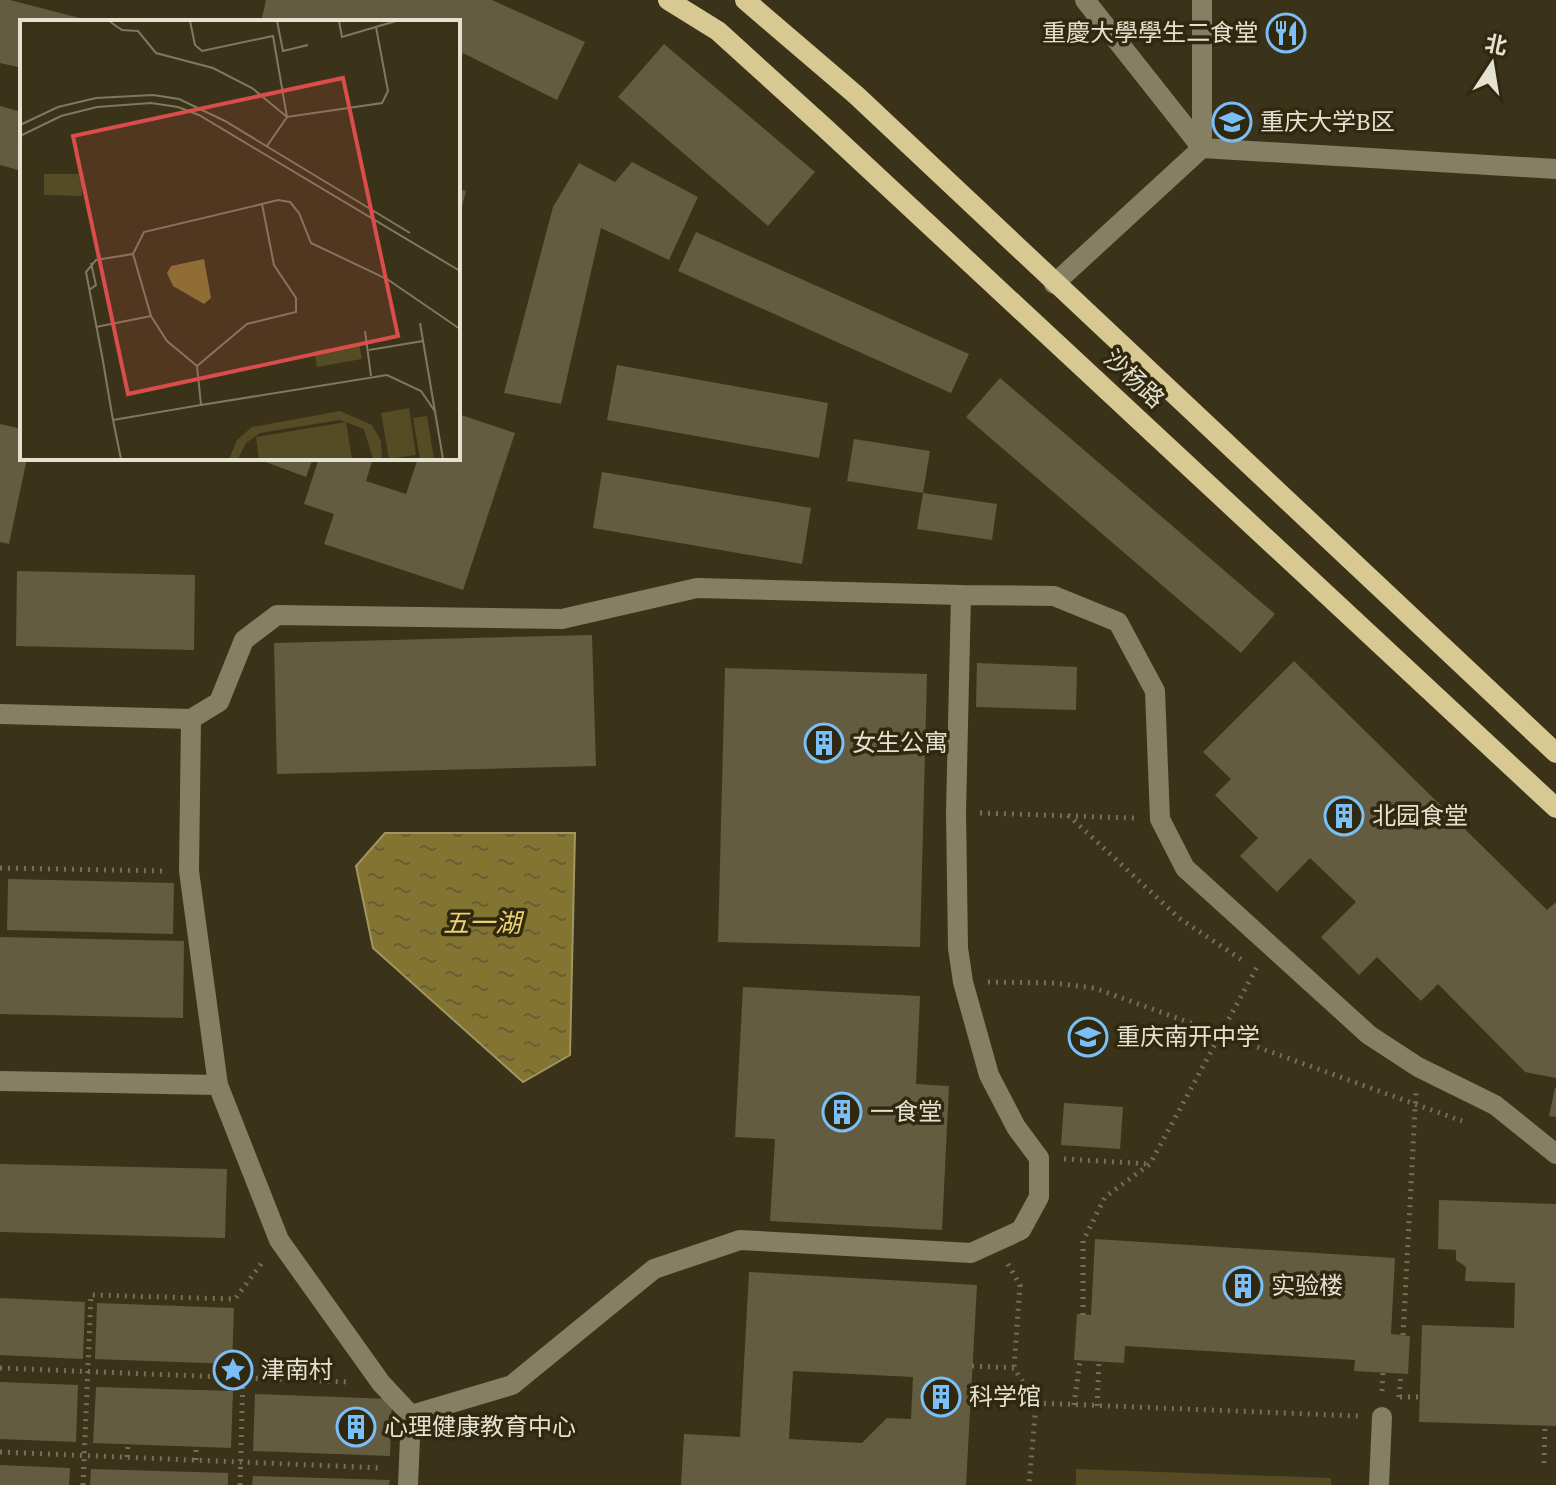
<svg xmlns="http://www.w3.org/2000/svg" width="1556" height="1485" viewBox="0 0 1556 1485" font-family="'PT Serif','Noto Sans SC',serif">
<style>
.pitch{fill:#554b24}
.water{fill:url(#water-ripples);stroke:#a19562;stroke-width:2}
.building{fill:#635c40;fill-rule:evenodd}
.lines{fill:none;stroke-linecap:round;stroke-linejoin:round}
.path{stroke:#756f58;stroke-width:5;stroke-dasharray:2 6;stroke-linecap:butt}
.minor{stroke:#857f64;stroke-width:20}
.major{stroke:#d8c992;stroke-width:20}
.labels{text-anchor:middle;stroke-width:7;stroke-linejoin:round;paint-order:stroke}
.poi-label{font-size:24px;fill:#e5e1d1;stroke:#30290f;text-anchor:start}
.street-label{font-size:24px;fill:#e5e1d1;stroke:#30290f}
.water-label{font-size:26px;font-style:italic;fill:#ead174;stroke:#30290f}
.inset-road{fill:none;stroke:#7e7963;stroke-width:2}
.view{fill:#d94d4a;fill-opacity:0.15;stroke:#d94d4a;stroke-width:4}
.inset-edge{fill:none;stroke:#e5e1d1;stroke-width:4}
</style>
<defs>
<pattern id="water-ripples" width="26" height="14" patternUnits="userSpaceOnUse" patternTransform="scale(2)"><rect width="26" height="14" fill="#847432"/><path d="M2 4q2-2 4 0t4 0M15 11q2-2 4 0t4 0" fill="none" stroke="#685e38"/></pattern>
</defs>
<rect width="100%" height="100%" fill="#3a3319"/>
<!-- pitch -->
<path class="pitch" d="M1076,1469L1331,1478V1485H1076Z"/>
<!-- water -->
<path class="water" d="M385,833H575L570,1055L523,1082L373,948L356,866Z"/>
<!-- building -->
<path class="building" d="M0,0H10L95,22H22V68L0,63Z
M266,0H492L585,42L557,100L463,53L458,69V22H261Z
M664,44L815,172L768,226L618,97Z
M0,106L22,112V171L0,165Z
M632,162L698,197L669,260L601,228L561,404L504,393L553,207L579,163L615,182Z
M458,189L466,191L459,218H458Z
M696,232L969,354L951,393L678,271Z
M617,365L828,403L819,458L607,420Z
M1000,378L1275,614L1241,653L966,417Z
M458,414L515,433L463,590L324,544L334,514L304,504L319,458H373L366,481L406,494L418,458H458Z
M0,424L22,429V458H27L9,544L0,542Z
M854,439L930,451L923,493L847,481Z
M255,458H313L306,477Z
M602,472L811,508L802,564L593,528Z
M923,493L997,504L992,540L917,529Z
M17,571L195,575L194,650L16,646Z
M592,635L596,766L277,774L274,643Z
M1294,661L1547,910L1556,902V1078L1525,1072L1438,984L1421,1001L1377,957L1359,975L1321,937L1356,902L1310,858L1277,892L1240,856L1258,838L1215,795L1231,779L1203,752Z
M977,663L1077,667L1076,710L976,707Z
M725,668L927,674L920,947L718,942Z
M8,879L174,883L173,934L7,930Z
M0,937L184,941L183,1018L0,1014Z
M743,987L920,996L916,1084L949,1086L942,1230L770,1221L775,1139L735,1137Z
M1555,1088H1556V1117L1549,1116Z
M1064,1103L1123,1107L1120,1149L1061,1145Z
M0,1164L227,1169L225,1238L0,1232Z
M1439,1200L1556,1204V1426L1419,1422L1422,1325L1514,1328L1515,1283L1465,1281L1466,1267L1456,1260V1250L1438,1249Z
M1095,1239L1395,1258L1391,1334L1410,1336L1408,1374L1354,1371L1355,1360L1125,1346L1124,1363L1074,1360L1077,1314L1091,1315Z
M749,1272L977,1285L966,1485H681L684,1434L740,1437ZM793,1371L913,1377L911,1419L887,1418L862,1443L789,1439Z
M0,1298L85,1302L83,1359L0,1355Z
M97,1303L234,1308L232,1364L95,1359Z
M0,1382L78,1385L76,1442L0,1439Z
M96,1387L233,1391L231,1448L93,1443Z
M255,1394L392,1399L390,1456L253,1451Z
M0,1465L70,1468L69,1485H0Z
M91,1469L228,1473V1485H90Z
M253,1476L390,1480L389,1485H252Z"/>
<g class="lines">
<!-- path -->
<path class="path" d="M980,813L1134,818
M1068,815L1179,918L1245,962
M0,868L164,871
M988,982L1054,983L1094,988L1462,1121
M1064,1159L1150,1164
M1008,1264L1020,1285L1014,1368
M1083,1315V1241L1105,1197L1150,1164L1257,967
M1403,1335L1416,1092
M972,1366L1014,1368L1036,1403L1029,1485
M0,1368L347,1382
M1382,1391L1383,1372
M1399,1397L1401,1374
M1400,1397H1420
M1036,1403L1359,1416
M1074,1405L1080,1361
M1097,1406L1099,1362
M0,1452L383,1468
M127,1457L128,1445
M196,1460V1447
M1544,1463L1545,1426
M83,1485L91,1295L235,1299L264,1260
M240,1485L243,1377"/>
<!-- minor -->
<path class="minor" d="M1085,0L1202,148L1556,169
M1054,284L1202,148V0
M0,714L191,719L189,871L218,1085L279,1240L381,1383L411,1415L408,1485
M191,719L219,702L244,640L277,615L562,619L697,588L961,595
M0,1081L218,1085
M411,1415L512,1385L654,1269L740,1240L971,1253L1021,1230L1039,1197V1158L1016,1127L989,1075L963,982L958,948L956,812L961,595L1054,596L1118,622L1155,691L1160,819L1185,868L1369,1035L1418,1067L1495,1105L1556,1154
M1379,1485L1382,1417"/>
<!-- major -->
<path class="major" d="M668,0L718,31L825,128L1556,808
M745,0L856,95L1556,753"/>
</g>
<!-- icons -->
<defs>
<g id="restaurant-ring" transform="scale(2)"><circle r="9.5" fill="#30290f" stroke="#7abff8" stroke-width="1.5"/><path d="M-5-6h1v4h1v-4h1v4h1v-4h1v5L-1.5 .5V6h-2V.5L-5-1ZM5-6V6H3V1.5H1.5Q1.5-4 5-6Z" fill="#7abff8"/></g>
<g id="university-ring" transform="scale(2)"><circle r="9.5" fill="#30290f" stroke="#7abff8" stroke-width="1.5"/><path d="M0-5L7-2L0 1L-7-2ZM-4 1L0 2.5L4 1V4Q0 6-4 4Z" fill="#7abff8"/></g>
<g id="building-ring" transform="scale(2)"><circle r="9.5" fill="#30290f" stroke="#7abff8" stroke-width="1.5"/><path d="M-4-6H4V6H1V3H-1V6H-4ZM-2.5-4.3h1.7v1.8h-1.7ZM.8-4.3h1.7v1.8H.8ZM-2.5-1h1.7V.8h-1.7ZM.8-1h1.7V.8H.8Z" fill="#7abff8"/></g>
<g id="school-ring" transform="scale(2)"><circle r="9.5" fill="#30290f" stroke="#7abff8" stroke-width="1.5"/><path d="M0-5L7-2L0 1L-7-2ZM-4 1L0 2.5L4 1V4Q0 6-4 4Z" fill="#7abff8"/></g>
<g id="sight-ring" transform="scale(2)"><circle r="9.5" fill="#30290f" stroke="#7abff8" stroke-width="1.5"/><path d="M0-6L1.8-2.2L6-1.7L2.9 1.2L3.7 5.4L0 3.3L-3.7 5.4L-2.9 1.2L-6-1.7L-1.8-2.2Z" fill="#7abff8"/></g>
</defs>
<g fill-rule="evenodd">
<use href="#restaurant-ring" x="1286" y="33"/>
<use href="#university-ring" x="1232" y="122"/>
<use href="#building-ring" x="824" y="743"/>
<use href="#building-ring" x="1344" y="816"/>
<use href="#school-ring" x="1088" y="1037"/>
<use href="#building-ring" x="842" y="1112"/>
<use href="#building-ring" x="1243" y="1286"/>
<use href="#sight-ring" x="233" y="1370"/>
<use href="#building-ring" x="941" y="1397"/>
<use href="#building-ring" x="356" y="1427"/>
</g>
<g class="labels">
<!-- poi labels -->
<g class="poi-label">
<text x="1258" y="41" text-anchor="end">重慶大學學生二食堂</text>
<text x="1260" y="130">重庆大学B区</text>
<text x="852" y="751">女生公寓</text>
<text x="1372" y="824">北园食堂</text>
<text x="1116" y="1045">重庆南开中学</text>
<text x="870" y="1120">一食堂</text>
<text x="1271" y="1294">实验楼</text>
<text x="261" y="1378">津南村</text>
<text x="969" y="1405">科学馆</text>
<text x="384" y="1435">心理健康教育中心</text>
</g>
<!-- street labels -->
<g class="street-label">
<text transform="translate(1134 379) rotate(43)" y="8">沙杨路</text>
</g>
<!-- water labels -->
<g class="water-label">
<text x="482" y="932">五一湖</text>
</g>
</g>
<!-- overview -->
<g transform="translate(20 20)">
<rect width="440" height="440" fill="#3a3319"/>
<path d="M24,154H62V176L24,175ZM339,323L342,339L297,347L294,331ZM389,388L396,435L369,439L361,393ZM320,391L352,405L361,421L362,439H353L344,409L320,400L240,413L226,423L218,439H209L217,420L232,407ZM407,396L414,439H400L393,398ZM326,402L332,439H239L236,417Z" fill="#554b24"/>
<path d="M184,239L191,278L184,284L153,266L147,253L151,246Z" fill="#847432"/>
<path class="inset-road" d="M89,1L102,10L118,11L136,33L193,48L232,68L267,97L362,83L368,71L356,7M170,1L175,25L182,31L253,16L267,97L247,126M257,1L263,31L288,25M319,1L322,17L376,1M0,105L38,87L76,78L133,75L159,79L205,101L390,213M0,116L41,96L77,87L131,83L158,87L179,95L440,251M113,234L124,212L242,184M69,270L76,265L71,243M400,303L423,439M76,307L131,296M345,311L351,356M349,330L403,321M177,346L227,304L276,292V278L254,245L242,184L258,180L270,182L279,193L291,223L367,259L440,309M181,385L367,355L401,371L416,393M93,400L181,385L177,346L147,321L131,296L113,234L76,240L66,252L83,341L88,371L93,400L101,439"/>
<path class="view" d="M323,58L378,316L108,374L53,116Z"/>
<rect width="440" height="440" class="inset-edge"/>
</g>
<!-- north arrow -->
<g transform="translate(1492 64) rotate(12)" stroke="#30290f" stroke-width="6" paint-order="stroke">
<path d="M0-6L14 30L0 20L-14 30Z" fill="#e5e1d1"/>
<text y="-12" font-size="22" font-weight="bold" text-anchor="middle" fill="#e5e1d1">北</text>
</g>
</svg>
